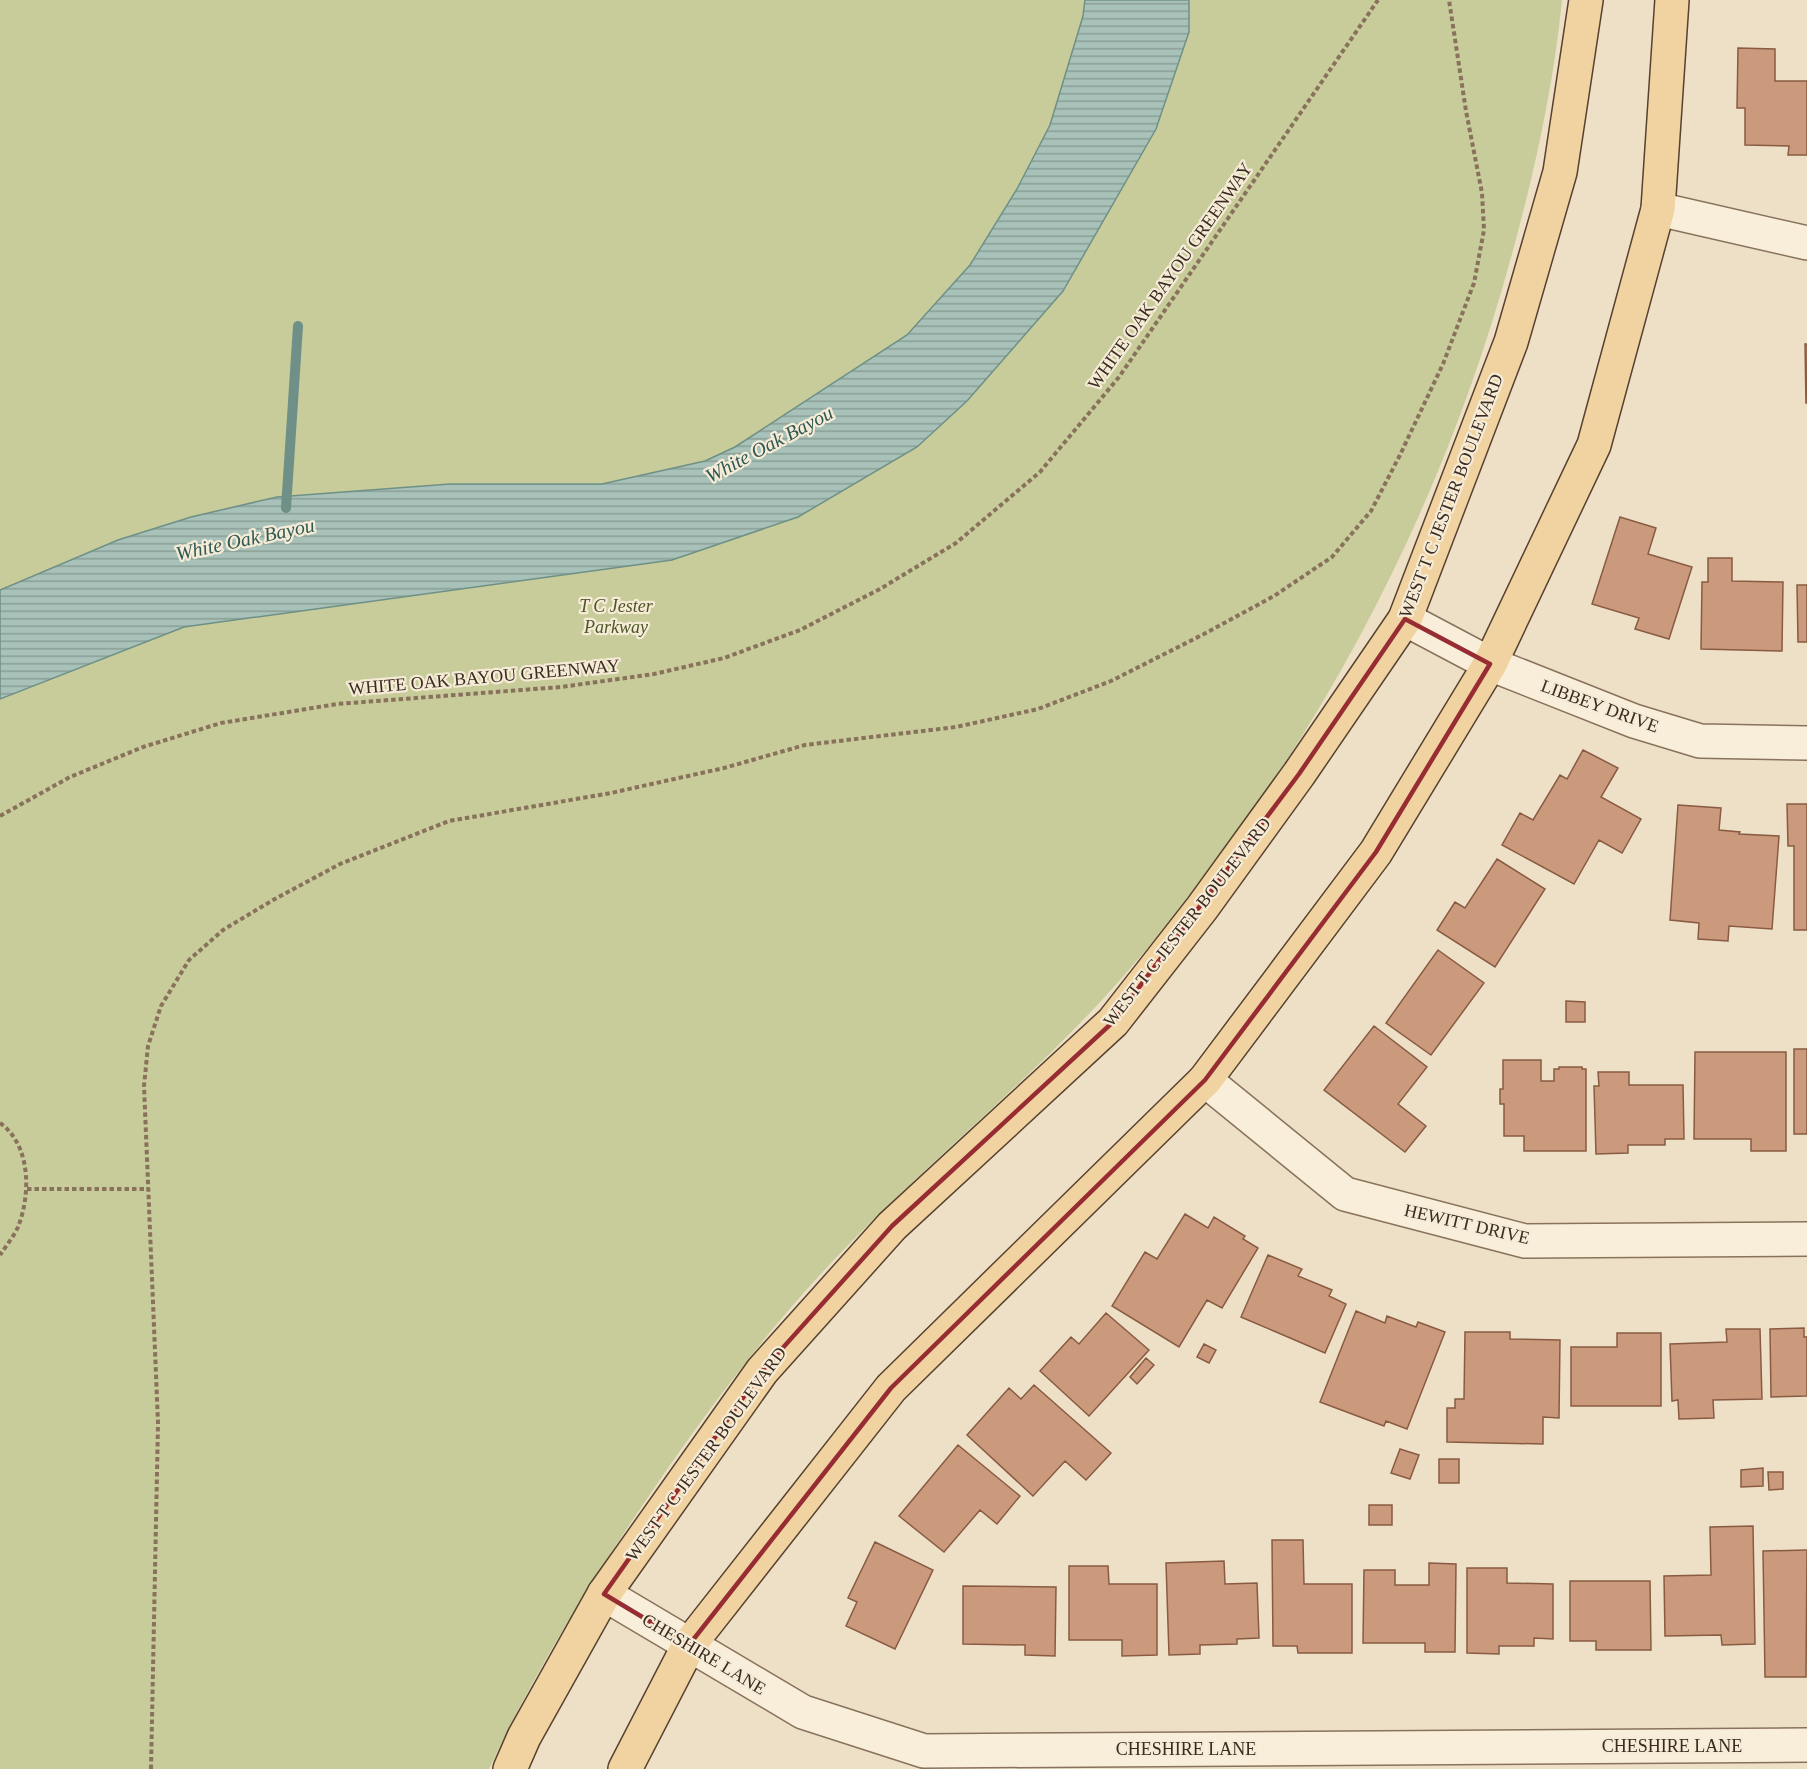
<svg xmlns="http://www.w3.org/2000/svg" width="1807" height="1769" viewBox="0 0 1807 1769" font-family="'Times New Roman',serif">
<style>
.green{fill:#c8cc9a}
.water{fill:url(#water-rules);stroke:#6e9086;stroke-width:1.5}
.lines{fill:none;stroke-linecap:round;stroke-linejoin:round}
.stream{stroke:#6e9086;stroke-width:10}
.building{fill:#cb9a7d;stroke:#885b42;stroke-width:1.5}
.minor-casing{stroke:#89725c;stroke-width:36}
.major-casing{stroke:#574130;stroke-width:36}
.path{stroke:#89725c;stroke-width:4;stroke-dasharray:4.5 3;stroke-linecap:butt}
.minor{stroke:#f8eeda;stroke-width:33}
.major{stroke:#f0d3a0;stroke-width:33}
.marked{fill:none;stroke:#972d33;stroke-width:4.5;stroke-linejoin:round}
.labels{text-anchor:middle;stroke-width:4.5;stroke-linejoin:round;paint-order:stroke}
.street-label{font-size:18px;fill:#3a2b20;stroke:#f5ebd6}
.park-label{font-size:18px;font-style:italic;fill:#4c5627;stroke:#f5ebd6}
.water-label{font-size:20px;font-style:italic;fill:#2f5954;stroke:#f5ebd6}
</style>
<defs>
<pattern id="water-rules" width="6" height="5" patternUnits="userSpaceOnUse" patternTransform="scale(1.5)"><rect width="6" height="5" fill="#a8c2b9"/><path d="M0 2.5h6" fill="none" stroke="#8a9e96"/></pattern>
</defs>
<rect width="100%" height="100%" fill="#eee0c7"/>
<!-- green -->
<path class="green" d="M0,0H1562C1554,81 1537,161 1516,239C1445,510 1312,761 1127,972C1044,1068 944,1148 854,1239C772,1322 703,1415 638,1512C582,1595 531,1679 489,1769H0Z"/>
<!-- water -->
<path class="water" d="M1085,0H1189V32L1156,129L1063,291L967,401L917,447L798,517L672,560L184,627L0,699V590L118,540L191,517L277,497L450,484H602L705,461L735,447L907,335L970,265L1017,189L1050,125L1083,16Z"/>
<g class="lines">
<!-- stream -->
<path class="stream" d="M286,508L298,326"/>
</g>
<!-- building -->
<path class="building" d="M1738,48L1775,49V81H1807V155H1788L1789,146L1745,145V108H1737Z
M1805,344H1807V403H1806Z
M1620,517L1656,528L1648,554L1692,567L1669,639L1635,629L1639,618L1592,604Z
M1708,558H1732V581L1783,582L1782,651L1701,649L1702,582H1708Z
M1797,585H1807V642H1798Z
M1583,750L1618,768L1601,797L1641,819L1622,853L1599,840L1574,884L1502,845L1520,813L1533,820L1560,775L1567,779Z
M1787,804H1807V930H1794V846H1788Z
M1678,805L1721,808L1719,830L1740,832L1739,834L1779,836L1772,929L1729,926L1728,941L1698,939L1699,923L1670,920Z
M1497,859L1545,889L1495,967L1437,930L1455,902L1465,908Z
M1438,950L1484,983L1431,1055L1386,1023Z
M1566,1001L1585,1002V1022H1566Z
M1374,1026L1427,1067L1398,1104L1426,1126L1405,1152L1324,1090Z
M1794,1049H1807V1134H1794Z
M1695,1052H1786V1151H1751V1139H1694Z
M1503,1060H1541V1081H1554V1069H1559V1067H1582V1069H1586V1151H1524V1136H1504V1104H1500V1089H1503Z
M1598,1072H1629V1085H1683L1684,1139H1665V1145H1628V1153L1596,1154L1594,1086H1599Z
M1185,1214L1208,1228L1214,1217L1245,1236L1243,1239L1258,1248L1222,1308L1207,1300L1179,1347L1112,1306L1145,1252L1157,1259Z
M1268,1255L1302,1269L1298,1276L1332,1290L1329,1296L1346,1304L1325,1353L1241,1317Z
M1356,1311L1385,1323L1387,1316L1416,1327L1418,1322L1445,1332L1407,1429L1386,1421L1384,1426L1320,1402Z
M1106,1313L1149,1350L1089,1416L1040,1371L1071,1337L1079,1344Z
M1804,1328V1337H1807V1396L1771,1397L1770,1329Z
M1726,1329H1760L1762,1399L1713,1400L1714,1418L1679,1419L1678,1400L1672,1401L1670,1344L1727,1342Z
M1465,1332H1510V1339L1560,1340L1559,1418L1543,1417V1444L1447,1442V1408H1455V1399H1464Z
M1617,1333H1661V1406H1571V1347H1617Z
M1204,1344L1216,1350L1209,1363L1197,1357Z
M1146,1358L1154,1365L1137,1384L1130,1377Z
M1034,1385L1111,1453L1086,1480L1065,1461L1033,1496L967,1435L1009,1388L1021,1399Z
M958,1445L1020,1496L997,1524L980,1510L944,1552L899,1516Z
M1400,1449L1419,1455L1410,1479L1391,1473Z
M1439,1459H1459V1483H1439Z
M1763,1468V1486L1741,1487V1470Z
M1768,1472H1783V1489L1769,1490Z
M1369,1505H1392V1525H1369Z
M1753,1526L1755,1644L1722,1645L1721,1635L1665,1636L1664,1576L1711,1575L1710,1527Z
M1272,1540H1303L1304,1584H1352V1653H1298L1297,1646H1273Z
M875,1542L933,1570L895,1649L846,1626L857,1602L848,1598Z
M1807,1550L1806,1677H1765L1763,1551Z
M1224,1561L1225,1584L1257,1583L1259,1638L1237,1639V1644L1200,1645V1654L1169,1655L1166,1563Z
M1429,1563L1456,1564L1455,1652H1425V1643H1363L1364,1570H1395V1585H1429Z
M1069,1566H1108L1109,1584H1157V1655L1122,1656V1640H1069Z
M1467,1568H1507V1583L1553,1584V1639L1534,1638V1646H1499V1654L1467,1653Z
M1570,1581H1650L1651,1650H1596V1641H1570Z
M963,1586L1056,1587L1055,1656L1025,1655V1645L963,1644Z"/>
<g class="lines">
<!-- minor casing -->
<g class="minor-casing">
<path id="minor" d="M1658,209L1807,243
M1405,619L1490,664L1634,721L1700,741L1807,743
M1205,1080L1345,1194L1525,1241L1807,1239
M604,1594L803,1712L924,1751L1807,1745"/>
</g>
<!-- major casing -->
<g class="major-casing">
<path id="major" d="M510,1769L524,1737L604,1594L762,1371L892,1226L1113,1022L1202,908L1299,774L1405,619L1511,342L1560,172L1586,0
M625,1769L689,1645L891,1388L1205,1080L1376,852L1490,664L1594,445L1658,209L1672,0"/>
</g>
<!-- path -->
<path class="path" d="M0,816L70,777L143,747L221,723L337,704L561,687L654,674L724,658L800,630L880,589L956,543L1040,472L1119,377L1378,0
M0,1123C31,1145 31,1194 18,1227C14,1236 6,1246 0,1255
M27,1189H149
M151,1769L158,1423L144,1086L148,1046L161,1006L189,960L223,930L273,900L340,864L449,821L611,793L724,768L805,745L956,727L1038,709L1111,681L1204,634L1274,596L1332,557L1371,511L1400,455L1443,364L1474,283L1484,230L1482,193L1466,111L1449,0"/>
<!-- minor -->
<use href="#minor" class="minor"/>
<!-- major -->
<use href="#major" class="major"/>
</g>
<!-- marked area -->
<path class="marked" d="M1405,619L1490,664L1376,852L1205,1080L891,1388L689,1645L604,1594L762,1371L892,1226L1113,1022L1299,774Z"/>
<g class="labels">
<!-- street labels -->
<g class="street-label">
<text transform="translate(1170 276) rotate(-55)" y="6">WHITE OAK BAYOU GREENWAY</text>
<text transform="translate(1451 496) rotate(-69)" y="6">WEST T C JESTER BOULEVARD</text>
<text transform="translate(484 677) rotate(-5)" y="6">WHITE OAK BAYOU GREENWAY</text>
<text transform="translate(1600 706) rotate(20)" y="6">LIBBEY DRIVE</text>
<text transform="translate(1187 922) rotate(-52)" y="6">WEST T C JESTER BOULEVARD</text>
<text transform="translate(1467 1224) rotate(13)" y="6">HEWITT DRIVE</text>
<text transform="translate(706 1454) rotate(-54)" y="6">WEST T C JESTER BOULEVARD</text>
<text transform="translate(704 1654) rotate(31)" y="6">CHESHIRE LANE</text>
<text x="1672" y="1752">CHESHIRE LANE</text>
<text x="1186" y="1755">CHESHIRE LANE</text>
</g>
<!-- park labels -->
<g class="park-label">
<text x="616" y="612">T C Jester<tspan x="616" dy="21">Parkway</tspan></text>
</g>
<!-- water labels -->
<g class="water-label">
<text transform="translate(769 444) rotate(-28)" y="7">White Oak Bayou</text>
<text transform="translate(245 539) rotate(-12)" y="7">White Oak Bayou</text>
</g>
</g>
</svg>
